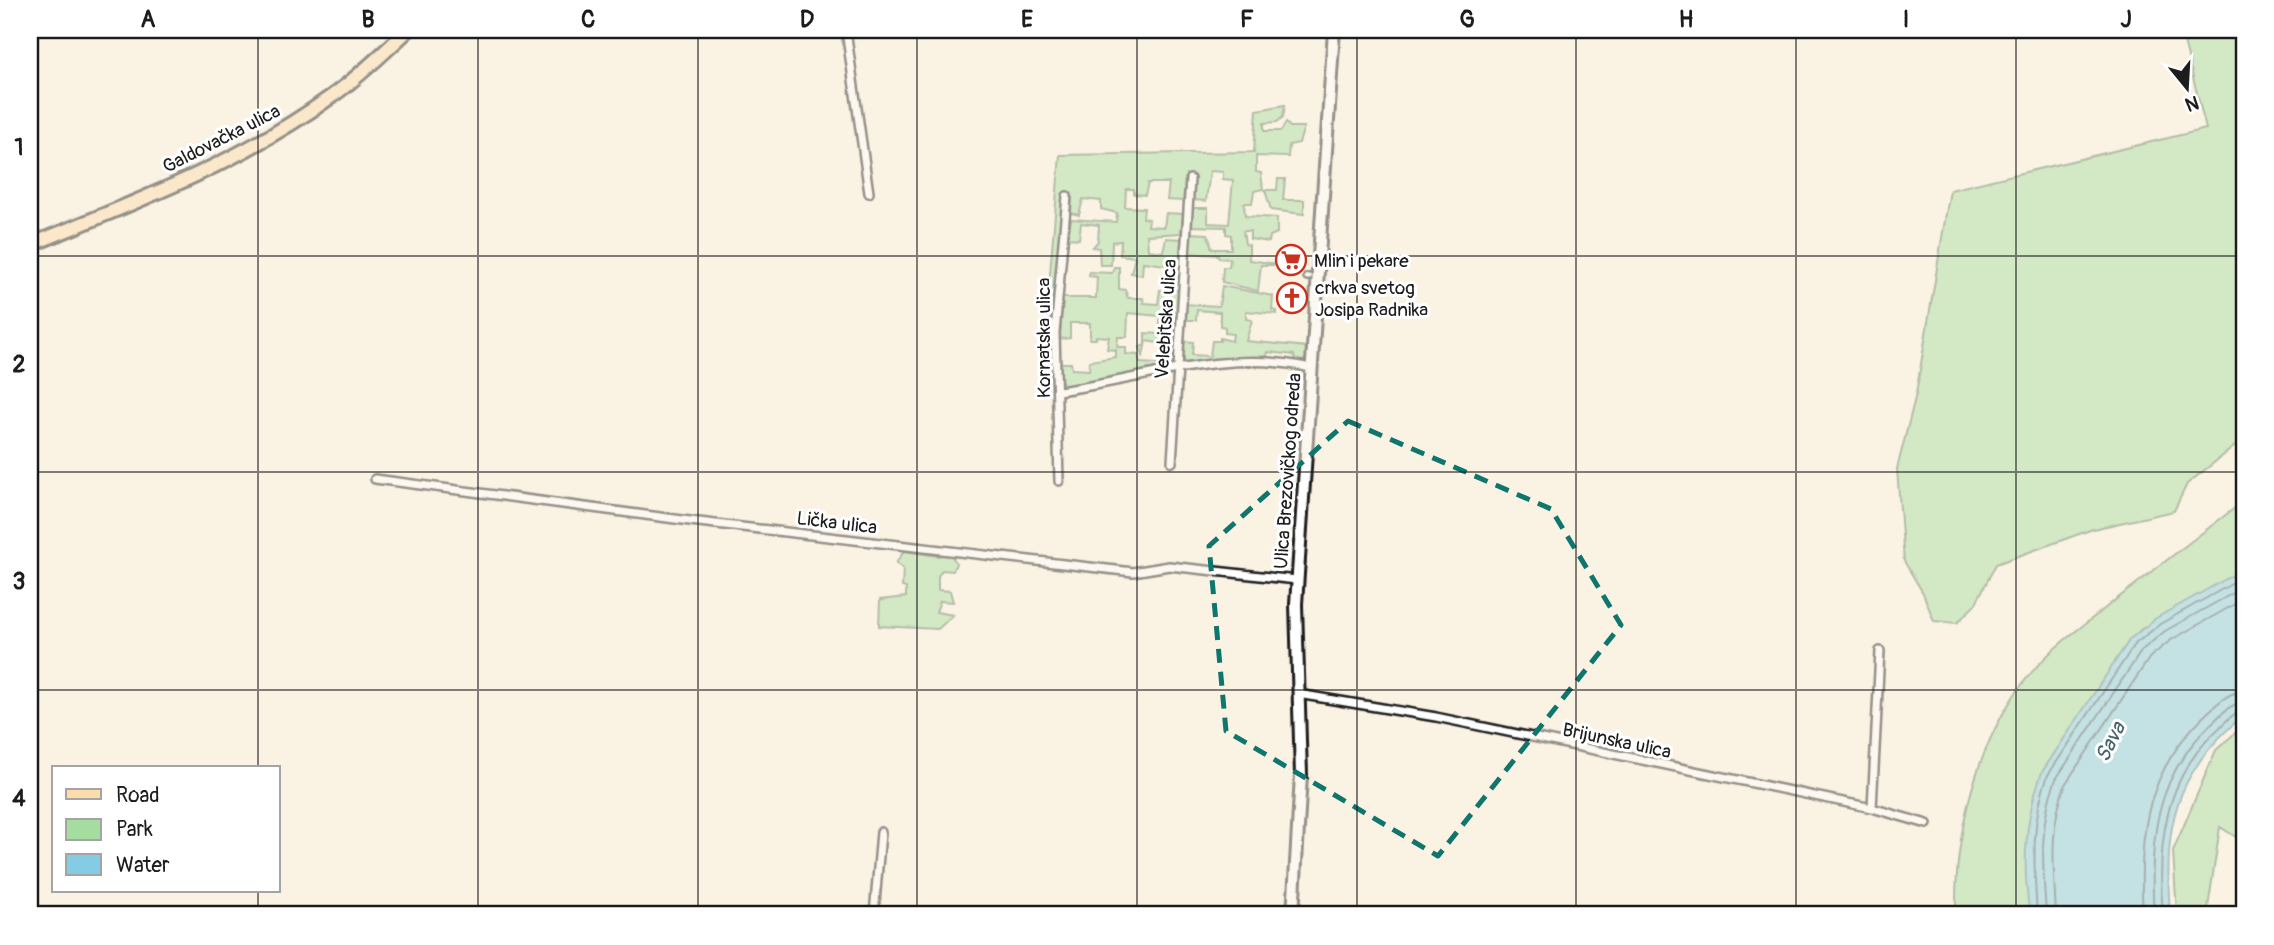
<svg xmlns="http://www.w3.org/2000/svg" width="2274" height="945" viewBox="0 0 2274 945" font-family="Pangolin,sans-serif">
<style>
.green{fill:#a5dca0;stroke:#607c5e;stroke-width:2}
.water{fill:#83cce3;stroke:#5a8693;stroke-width:2}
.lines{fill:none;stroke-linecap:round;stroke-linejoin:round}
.shore{stroke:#45626c;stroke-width:2}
.pedestrian-casing{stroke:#1c1c1c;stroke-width:10}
.minor-casing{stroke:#1c1c1c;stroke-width:12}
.secondary-casing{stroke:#1c1c1c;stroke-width:16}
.primary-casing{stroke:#1c1c1c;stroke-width:18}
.pedestrian{stroke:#fff;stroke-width:5}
.minor{stroke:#fff;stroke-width:7}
.secondary{stroke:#fff;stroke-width:10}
.primary{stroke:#fcdcab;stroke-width:12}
.marked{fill:none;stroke:#0f766e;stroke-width:5;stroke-dasharray:14 9;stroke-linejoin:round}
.grid{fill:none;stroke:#1c1c1c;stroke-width:2;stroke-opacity:0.55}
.labels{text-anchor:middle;stroke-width:6;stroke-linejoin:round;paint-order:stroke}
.street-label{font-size:19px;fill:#1c1c1c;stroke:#fff}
.poi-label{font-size:19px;fill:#1c1c1c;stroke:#fff;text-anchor:start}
.water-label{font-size:21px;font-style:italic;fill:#45626c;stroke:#fff}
.neatline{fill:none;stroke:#1c1c1c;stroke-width:2.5}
.grid-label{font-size:23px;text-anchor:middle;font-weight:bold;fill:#1c1c1c}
</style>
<rect width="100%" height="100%" fill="#faf2e3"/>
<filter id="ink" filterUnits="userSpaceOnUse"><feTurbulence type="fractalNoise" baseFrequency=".0143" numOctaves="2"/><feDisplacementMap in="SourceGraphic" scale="14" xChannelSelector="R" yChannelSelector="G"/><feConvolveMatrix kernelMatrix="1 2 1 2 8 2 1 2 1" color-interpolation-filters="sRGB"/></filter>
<g filter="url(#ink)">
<!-- green -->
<path class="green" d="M2181,30H2244V439L2187,484L2174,511L2093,529L1996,564L1975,605L1957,623L1934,621L1923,593L1904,561L1897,469L1916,394L1950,190L2206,129Z
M1285,105L1283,117L1277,122L1264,123V131H1281L1286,122L1290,127H1304L1299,143L1289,145L1288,157L1256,156V172L1261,173L1263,189L1254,191L1252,203H1244L1245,216L1277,218V233L1270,236L1269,242L1250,239V231H1243L1245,244L1249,245V260L1284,265H1261L1258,291L1222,282L1223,267H1229L1230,259L1219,258L1218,255L1188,253L1189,233L1208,234L1212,249H1231V235L1226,234V227L1190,226V208H1208V223L1229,224L1233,180L1223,179V172L1210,171L1206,201L1191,200L1194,176L1186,174L1183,201L1167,200L1169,183H1148L1145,195L1134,194V189H1126L1125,207L1144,208L1143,218L1149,219L1148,226L1164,227L1166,213L1183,214L1181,233L1147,235L1148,250L1163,252L1166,238L1181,239L1179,279H1164L1166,265L1143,262L1142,275L1131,273L1135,257L1120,255L1121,241L1112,242L1111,265H1100L1099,248L1093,247L1098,241L1099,225L1081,223L1079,239L1068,238L1071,219L1116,222L1117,213L1101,209V201L1083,199L1079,215L1071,213L1072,199L1066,198L1054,297H1048L1060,155L1254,152L1257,110Z
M1278,179H1285L1283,200H1304V214L1271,210L1265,190H1277Z
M1114,267H1119V289L1125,290L1128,298H1143L1144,303L1158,304L1160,290H1178L1176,325L1160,324V316L1128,313L1127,337H1118L1117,347H1126V354L1138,355L1140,363L1157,364L1163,359L1164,344L1146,341L1143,356L1140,347L1145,345V333L1159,334V327L1174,328V332L1165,333V338L1175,339L1173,365L1065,386L1061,380L1060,363H1071L1072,369L1089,370L1090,361L1116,357V350L1107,349L1109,337L1096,336V339H1090V323H1070V338L1060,339L1062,298H1096L1097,277L1089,276V272L1112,273Z
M1222,286L1273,296L1272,310L1277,311V314L1246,311V319L1252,320L1246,341L1307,347V359L1296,363L1294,355L1268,352L1266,359L1226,358L1184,364L1182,341L1193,342L1192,355L1210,356L1212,341H1220V338L1232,341L1233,334L1225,333V327L1220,326V312L1197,310L1196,320H1184V304L1219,306Z
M2244,501V569L2140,630L2034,794L2026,857L2030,915H1956C1954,824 1982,716 2051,652C2069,635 2090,621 2109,605C2154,570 2199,535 2244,501Z
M904,551L937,556L951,554L956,563L953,571L942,570L938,576V590L950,591L953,602L940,601L936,612L953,615L938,629L879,626L880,600L906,597V588L902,587L903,569L896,563Z
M2244,725V842L2220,827L2207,915H2177L2173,851L2216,750Z"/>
<!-- water -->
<path class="water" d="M2244,569V715C2172,775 2164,826 2170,915H2030C2022,867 2025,817 2042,772L2130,639L2156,618Z"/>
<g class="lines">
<!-- shore -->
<path class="shore" d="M2037,915C2034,867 2030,821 2048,775L2135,644L2160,624L2244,577
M2046,915C2043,868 2038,824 2056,779L2142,650L2165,631L2244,587
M2056,915C2054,870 2048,827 2066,783L2150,657L2171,640L2244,599
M2143,915C2138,837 2145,773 2204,716C2216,705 2227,692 2244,691
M2154,915C2149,842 2154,779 2210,725C2220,716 2230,703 2244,702
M2163,915C2157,848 2163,782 2214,733C2223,725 2232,712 2244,711"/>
<!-- pedestrian casing -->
<g class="pedestrian-casing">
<path id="pedestrian" d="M1307,277H1309"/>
</g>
<!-- minor casing -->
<g class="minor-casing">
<path id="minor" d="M846,30L869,193
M1058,391C1143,380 1225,348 1311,368
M1172,462L1190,179
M375,479L690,521L1133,572L1169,566L1297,580
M1059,481L1055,333L1067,196
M1298,694L1436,717L1872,808L1927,824
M1872,808L1880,651
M874,915L881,832"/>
</g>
<!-- secondary casing -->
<g class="secondary-casing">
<path id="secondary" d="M1293,915L1301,775L1296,604L1334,30"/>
</g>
<!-- primary casing -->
<g class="primary-casing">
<path id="primary" d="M30,245C134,203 240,163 332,96C359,77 384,52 408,30"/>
</g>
<!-- pedestrian -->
<use href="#pedestrian" class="pedestrian"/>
<!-- minor -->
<use href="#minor" class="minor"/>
<!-- secondary -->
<use href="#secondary" class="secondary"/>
<!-- primary -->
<use href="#primary" class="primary"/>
</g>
</g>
<!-- marked area -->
<path d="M0 0H2274V945H0ZM1348,421L1551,509L1621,625L1438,856L1226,731L1209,546Z" fill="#faf2e3" fill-opacity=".55" fill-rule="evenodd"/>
<path class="marked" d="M1348,421L1551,509L1621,625L1438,856L1226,731L1209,546Z"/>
<!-- grid -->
<path class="grid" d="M258,30V768M478,30V915M698,30V915M917,30V915M1137,30V915M1357,30V915M1576,30V915M1796,30V915M2016,30V915M30,256H2244M30,472H2244M30,690H2244M258,891V915"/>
<!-- icons -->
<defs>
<g id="supermarket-ring" transform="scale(1.575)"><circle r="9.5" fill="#fff" stroke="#c8321e" stroke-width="1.5"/><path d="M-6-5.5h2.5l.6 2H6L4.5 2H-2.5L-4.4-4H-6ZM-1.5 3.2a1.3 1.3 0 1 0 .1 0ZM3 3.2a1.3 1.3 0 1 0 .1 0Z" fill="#c8321e"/></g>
<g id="church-ring" transform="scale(1.575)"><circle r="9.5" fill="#fff" stroke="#c8321e" stroke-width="1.5"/><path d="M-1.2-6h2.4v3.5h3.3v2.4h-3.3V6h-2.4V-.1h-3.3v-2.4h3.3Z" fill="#c8321e"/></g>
</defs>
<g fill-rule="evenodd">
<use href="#supermarket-ring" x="1291" y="260"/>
<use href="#church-ring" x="1292" y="298"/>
</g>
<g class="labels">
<!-- street labels -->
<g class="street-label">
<text transform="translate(221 138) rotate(-27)" y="7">Galdovačka ulica</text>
<text transform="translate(1165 319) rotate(-86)" y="7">Velebitska ulica</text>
<text transform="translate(1043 338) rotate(-90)" y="7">Kornatska ulica</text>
<text transform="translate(1287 471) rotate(-86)" y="7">Ulica Brezovičkog odreda</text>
<text transform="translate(837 522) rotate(7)" y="7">Lička ulica</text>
<text transform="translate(1617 740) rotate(12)" y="7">Brijunska ulica</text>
</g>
<!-- poi labels -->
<g class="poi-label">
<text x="1314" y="267">Mlin i pekare</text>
<text x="1315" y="294">crkva svetog<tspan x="1315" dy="22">Josipa Radnika</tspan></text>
</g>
<!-- water labels -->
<g class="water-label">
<text transform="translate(2110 742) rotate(-63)" y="7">Sava</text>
</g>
</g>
<!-- margin -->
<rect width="2274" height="945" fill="none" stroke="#fff" stroke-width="77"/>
<!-- legend -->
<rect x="52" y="766" width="228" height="126" fill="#ffffff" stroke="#a4a4a4" stroke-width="2"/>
<rect x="66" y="789" width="35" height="10" fill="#fcdcab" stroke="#a4a4a4" stroke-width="2"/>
<text x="116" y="802" font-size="21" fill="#1c1c1c">Road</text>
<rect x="66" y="819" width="35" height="21" fill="#a5dca0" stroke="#a4a4a4" stroke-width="2"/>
<text x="116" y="836" font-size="21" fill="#1c1c1c">Park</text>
<rect x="66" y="854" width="35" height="21" fill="#83cce3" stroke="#a4a4a4" stroke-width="2"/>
<text x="116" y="872" font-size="21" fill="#1c1c1c">Water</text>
<!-- north arrow -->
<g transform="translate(2187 88) rotate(162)" stroke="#ffffff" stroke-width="5" paint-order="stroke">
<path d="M0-5L12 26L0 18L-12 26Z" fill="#1c1c1c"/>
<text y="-10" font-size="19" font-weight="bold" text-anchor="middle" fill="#1c1c1c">N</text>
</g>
<rect x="38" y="38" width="2198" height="868" class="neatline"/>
<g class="grid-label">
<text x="148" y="27">A</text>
<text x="368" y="27">B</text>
<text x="588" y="27">C</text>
<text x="807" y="27">D</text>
<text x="1027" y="27">E</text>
<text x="1247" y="27">F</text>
<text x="1467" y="27">G</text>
<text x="1686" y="27">H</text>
<text x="1906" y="27">I</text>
<text x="2126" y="27">J</text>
<text x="19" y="155">1</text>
<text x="19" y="372">2</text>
<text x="19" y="589">3</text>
<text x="19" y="806">4</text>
</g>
</svg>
